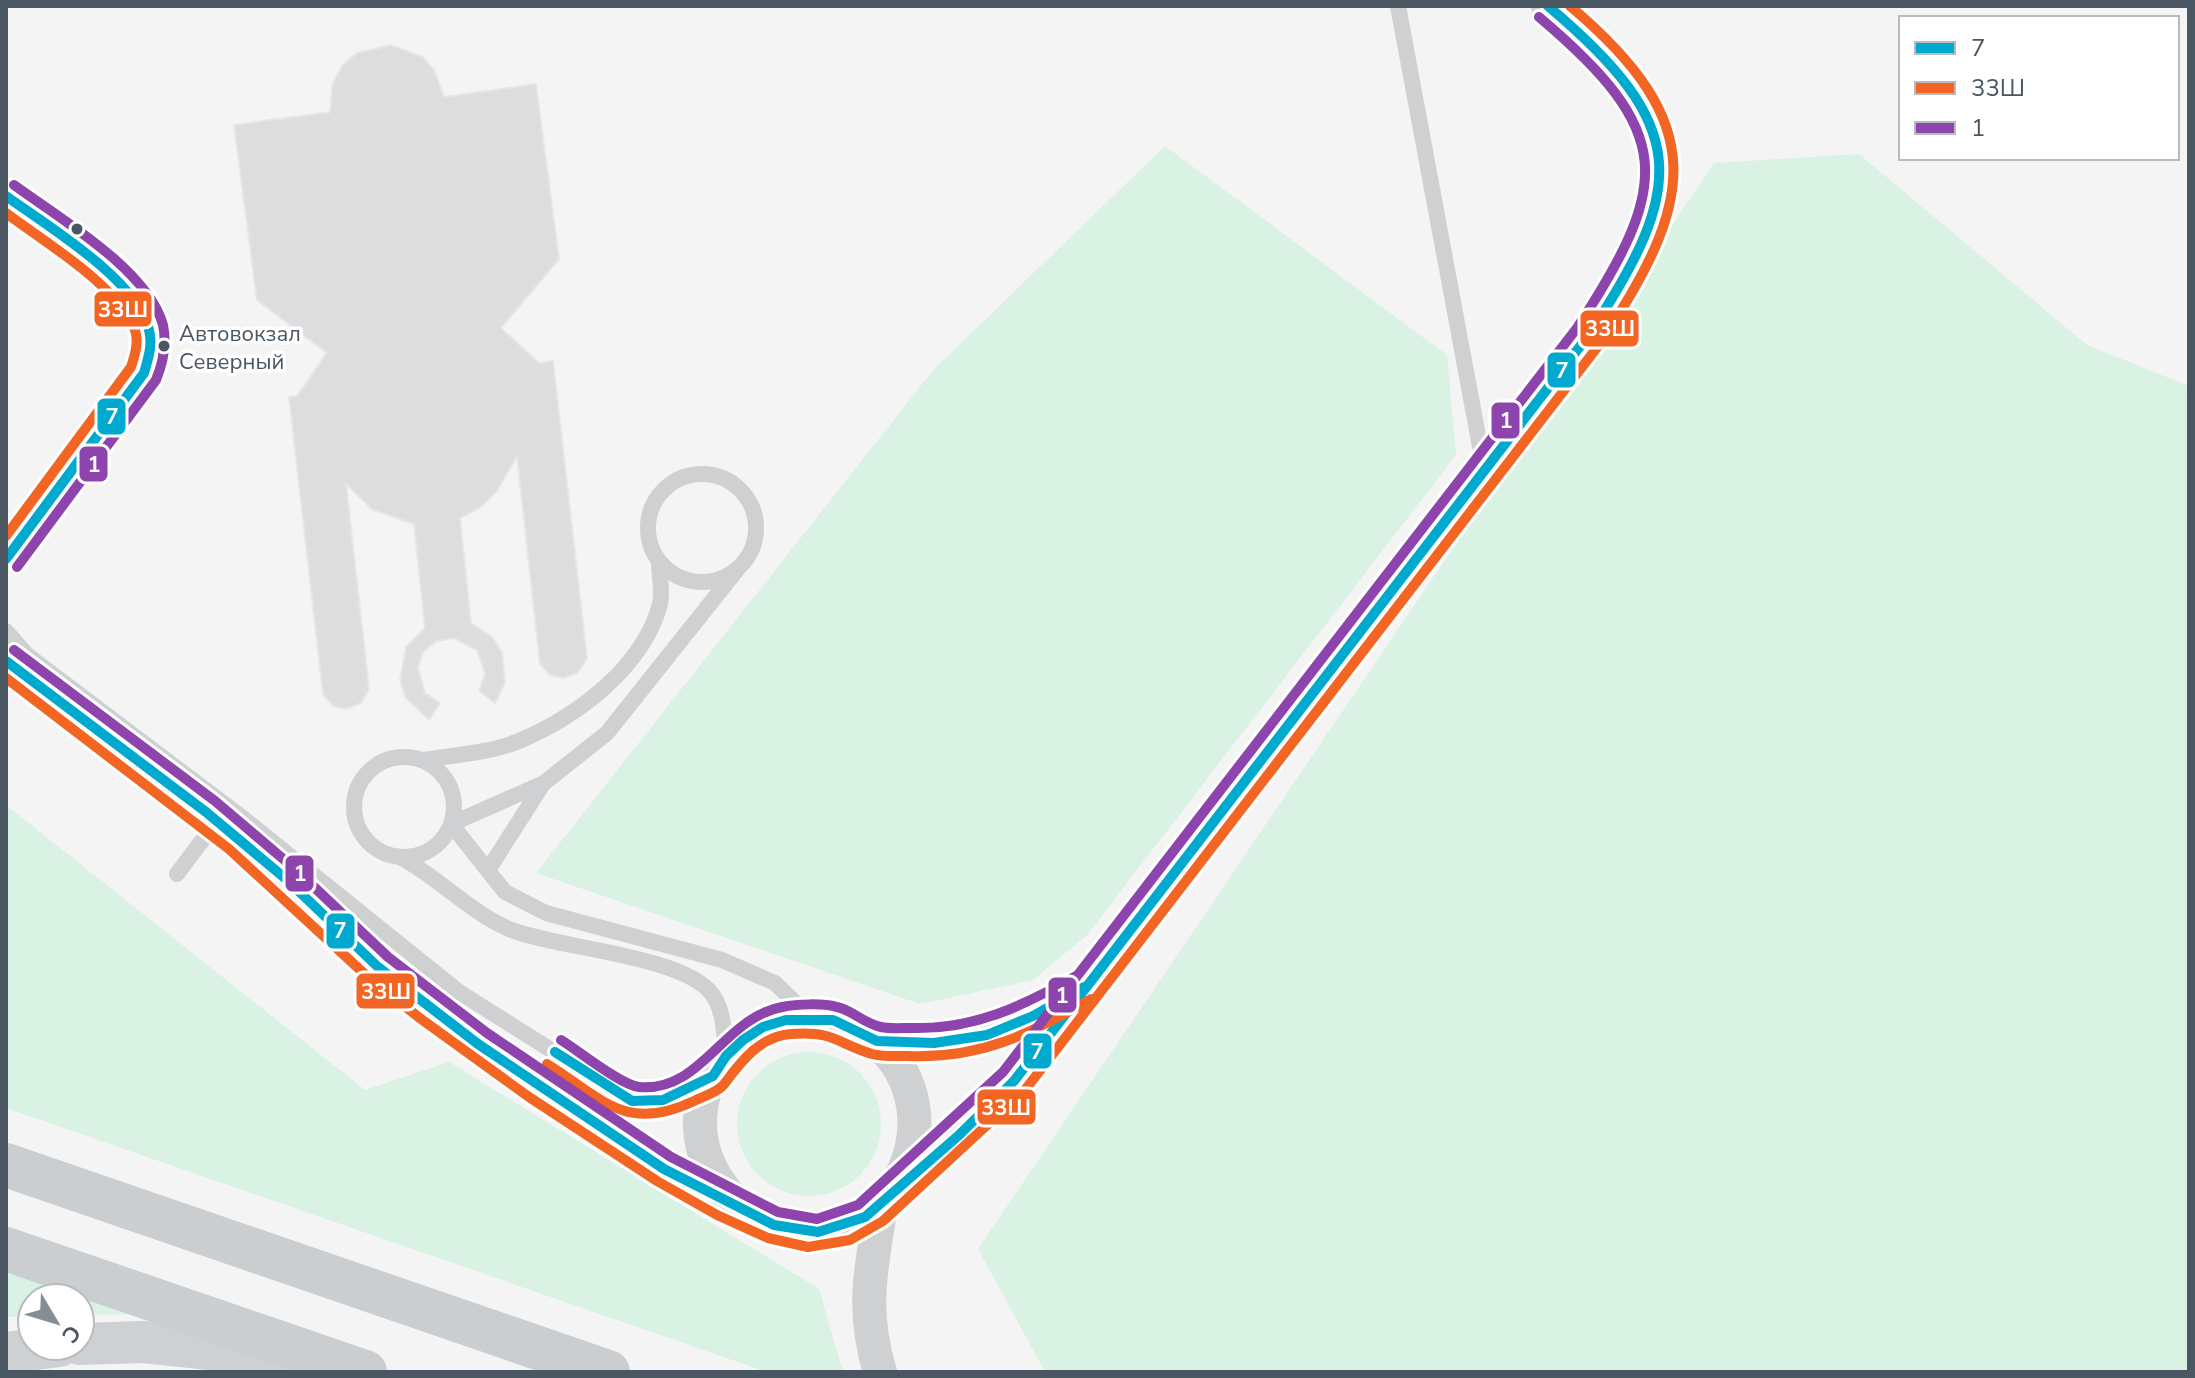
<svg xmlns="http://www.w3.org/2000/svg" width="2195" height="1378" viewBox="0 0 2195 1378" font-family="'Nunito Sans',sans-serif">
<style>
.green{fill:#d9f2e3}
.building{fill:#ddddde;stroke:#e5e6e7;stroke-width:2}
.lines{fill:none;stroke-linecap:round;stroke-linejoin:round}
.service{stroke:#ced0d2;stroke-width:16}
.minor{stroke:#ced0d2;stroke-width:34}
.tertiary{stroke:#ced0d2;stroke-width:42}
.primary{stroke:#caced1;stroke-width:44}
.bus-1-casing{stroke:#fff;stroke-width:16}
.bus-2-casing{stroke:#fff;stroke-width:16}
.bus-3-casing{stroke:#fff;stroke-width:16}
.bus-1{stroke:#00a9ce;stroke-width:10}
.bus-2{stroke:#f26522;stroke-width:10}
.bus-3{stroke:#8e44ad;stroke-width:10}
.bus-dot{fill:#4a5661;stroke:#fff;stroke-width:3}
.labels{text-anchor:middle;stroke-width:7;stroke-linejoin:round;paint-order:stroke}
.bus-label{font-size:22px;fill:#4a5661;stroke:#fff;text-anchor:start}
.line-badge{stroke:#fff;stroke-width:3}
.badge-label{font-size:22px;text-anchor:middle;font-weight:bold;fill:#fff}
</style>
<rect width="100%" height="100%" fill="#f4f4f4"/>
<!-- green -->
<path class="green" d="M1165,146L1447,355L1456,455L1087,935L1033,980L920,1004L536,873L934,369Z
M1859,154L2087,345L2189,386V1372H1045L978,1249L1714,163Z
M6,805L365,1090L449,1062L819,1289L843,1372H767L6,1108Z
M737 1124a72 72 0 1 1 144 0a72 72 0 1 1-144 0Z
M6,1269L140,1314L80,1315V1298H32V1316L6,1317Z"/>
<!-- building -->
<path class="building" d="M391,45L423,57L434,70L444,97L536,84L559,259L501,328L539,363L553,361L587,658L578,673L563,678L550,675L540,664L517,456L497,491L481,507L460,518L471,623L493,638L502,652L505,683L495,703L479,691L485,674L477,650L454,638L437,641L423,652L418,668L425,693L440,703L429,720L405,697L400,680L406,647L425,628L414,524L373,510L346,484L369,689L361,703L346,709L333,706L323,694L289,397L297,396L327,353L257,300L234,125L330,112L333,83L342,66L357,53Z"/>
<g class="lines">
<!-- service -->
<path class="service" d="M1398,6L1484,468
M6,196C41,222 137,286 148,325C154,343 149,356 144,373L6,559
M648 528a54 54 0 1 1 108 0a54 54 0 1 1-108 0Z
M740,566L607,733L544,783L451,824L505,892L546,913L722,960L775,983L809,1016
M6,631L27,655L244,819L459,992L632,1101L663,1100L708,1079
M6,661L136,757L270,865L392,979L480,1044L631,1147L692,1186L722,1200
M354 807a50 50 0 1 1 100 0a50 50 0 1 1-100 0Z
M423,760C454,755 490,753 519,741C576,717 643,668 660,604C663,591 659,574 659,561
M402,858C440,879 470,912 509,929C558,949 683,955 712,994C724,1010 724,1034 726,1053
M488,870L543,784
M177,874L216,822"/>
<!-- minor -->
<path class="minor" d="M877,1041C964,1044 996,1037 1073,994
M893,1191C968,1073 829,958 732,1050C650,1128 739,1263 845,1226C866,1219 878,1206 893,1191C917,1169 944,1152 968,1130C984,1115 999,1097 1014,1081L1588,336C1688,195 1693,116 1548,6
M880,1372C861,1310 871,1268 881,1206"/>
<!-- tertiary -->
<path class="tertiary" d="M80,1344L143,1342L294,1358
M6,1353L59,1346"/>
<!-- primary -->
<path class="primary" d="M6,1165L608,1372
M6,1249L365,1372"/>
<!-- bus-1 casing -->
<g class="bus-1-casing">
<path id="bus-1" d="M6,196C46,225 138,280 149,330C153,345 148,359 144,373L6,559
M6,661L206,812L286,879L378,967L478,1044L664,1169L774,1225L818,1232L865,1217L958,1136L1014,1081L1588,336C1688,185 1690,126 1548,6
M555,1052L632,1101L663,1100L713,1076L726,1056L743,1040L763,1027L786,1020H833L877,1041L934,1043L987,1035L1033,1016L1084,987"/>
</g>
<!-- bus-2 casing -->
<g class="bus-2-casing">
<path id="bus-2" d="M6,213C43,241 119,286 135,330C139,342 135,355 131,367L6,536
M6,678L229,849L369,978L421,1019L529,1097L657,1181L717,1215L768,1238L808,1247L850,1240L883,1221L1025,1090L1599,345C1695,201 1711,125 1570,6
M547,1064C604,1100 626,1133 694,1101C704,1096 719,1092 725,1083C742,1060 761,1036 791,1034C835,1031 836,1043 872,1054C883,1057 897,1056 908,1056C981,1059 1030,1034 1091,999"/>
</g>
<!-- bus-3 casing -->
<g class="bus-3-casing">
<path id="bus-3" d="M14,185C58,217 148,270 163,325C167,344 163,363 156,380L17,567
M14,650L215,801L295,869L388,957L487,1033L671,1157L778,1212L817,1219L858,1205L1003,1072L1577,328C1672,183 1675,132 1539,17
M561,1040C579,1051 621,1085 639,1087C701,1093 723,1018 782,1007C797,1004 823,1003 837,1007C852,1010 865,1024 881,1027C890,1029 902,1028 911,1028C974,1030 1023,1006 1076,976"/>
</g>
<!-- bus-1 -->
<use href="#bus-1" class="bus-1"/>
<!-- bus-2 -->
<use href="#bus-2" class="bus-2"/>
<!-- bus-3 -->
<use href="#bus-3" class="bus-3"/>
</g>
<!-- markers -->
<g class="bus-dot">
<circle cx="77" cy="229" r="7"/>
<circle cx="164" cy="346" r="7"/>
</g>
<g class="labels">
<!-- bus labels -->
<g class="bus-label">
<text x="179" y="341">Автовокзал<tspan x="179" dy="28">Северный</tspan></text>
</g>
</g>
<g class="line-badge">
<rect x="93" y="290" width="60" height="38" rx="8" fill="#f26522"/>
<rect x="1579" y="309" width="61" height="39" rx="8" fill="#f26522"/>
<rect x="1546" y="351" width="31" height="38" rx="8" fill="#00a9ce"/>
<rect x="96" y="397" width="31" height="39" rx="8" fill="#00a9ce"/>
<rect x="1490" y="401" width="31" height="39" rx="8" fill="#8e44ad"/>
<rect x="78" y="445" width="31" height="38" rx="8" fill="#8e44ad"/>
<rect x="284" y="854" width="31" height="39" rx="8" fill="#8e44ad"/>
<rect x="325" y="912" width="31" height="38" rx="8" fill="#00a9ce"/>
<rect x="355" y="972" width="61" height="38" rx="8" fill="#f26522"/>
<rect x="1047" y="976" width="31" height="38" rx="8" fill="#8e44ad"/>
<rect x="1022" y="1032" width="31" height="38" rx="8" fill="#00a9ce"/>
<rect x="976" y="1088" width="61" height="38" rx="8" fill="#f26522"/>
</g>
<g class="badge-label">
<text x="123" y="317">33Ш</text>
<text x="1610" y="336">33Ш</text>
<text x="1562" y="378">7</text>
<text x="112" y="424">7</text>
<text x="1506" y="428">1</text>
<text x="94" y="472">1</text>
<text x="300" y="881">1</text>
<text x="340" y="938">7</text>
<text x="386" y="999">33Ш</text>
<text x="1062" y="1003">1</text>
<text x="1037" y="1059">7</text>
<text x="1006" y="1115">33Ш</text>
</g>
<!-- border -->
<rect width="2195" height="1378" fill="none" stroke="#4a5661" stroke-width="16"/>
<!-- legend -->
<rect x="1899" y="16" width="280" height="144" fill="#ffffff" stroke="#b7bbc0" stroke-width="2"/>
<rect x="1915" y="42" width="40" height="12" fill="#00a9ce" stroke="#b7bbc0" stroke-width="2"/>
<text x="1971" y="56" font-size="24" fill="#4a5661">7</text>
<rect x="1915" y="82" width="40" height="12" fill="#f26522" stroke="#b7bbc0" stroke-width="2"/>
<text x="1971" y="96" font-size="24" fill="#4a5661">33Ш</text>
<rect x="1915" y="122" width="40" height="12" fill="#8e44ad" stroke="#b7bbc0" stroke-width="2"/>
<text x="1971" y="136" font-size="24" fill="#4a5661">1</text>
<!-- north arrow -->
<g transform="translate(56 1322) rotate(128)"><circle r="38" fill="#ffffff" stroke="#b7bbc0" stroke-width="2"/>
<path d="M0-6L14 30L0 20L-14 30Z" fill="#868d94"/>
<text y="-12" font-size="22" font-weight="bold" text-anchor="middle" fill="#4a5661">С</text>
</g>
</svg>
